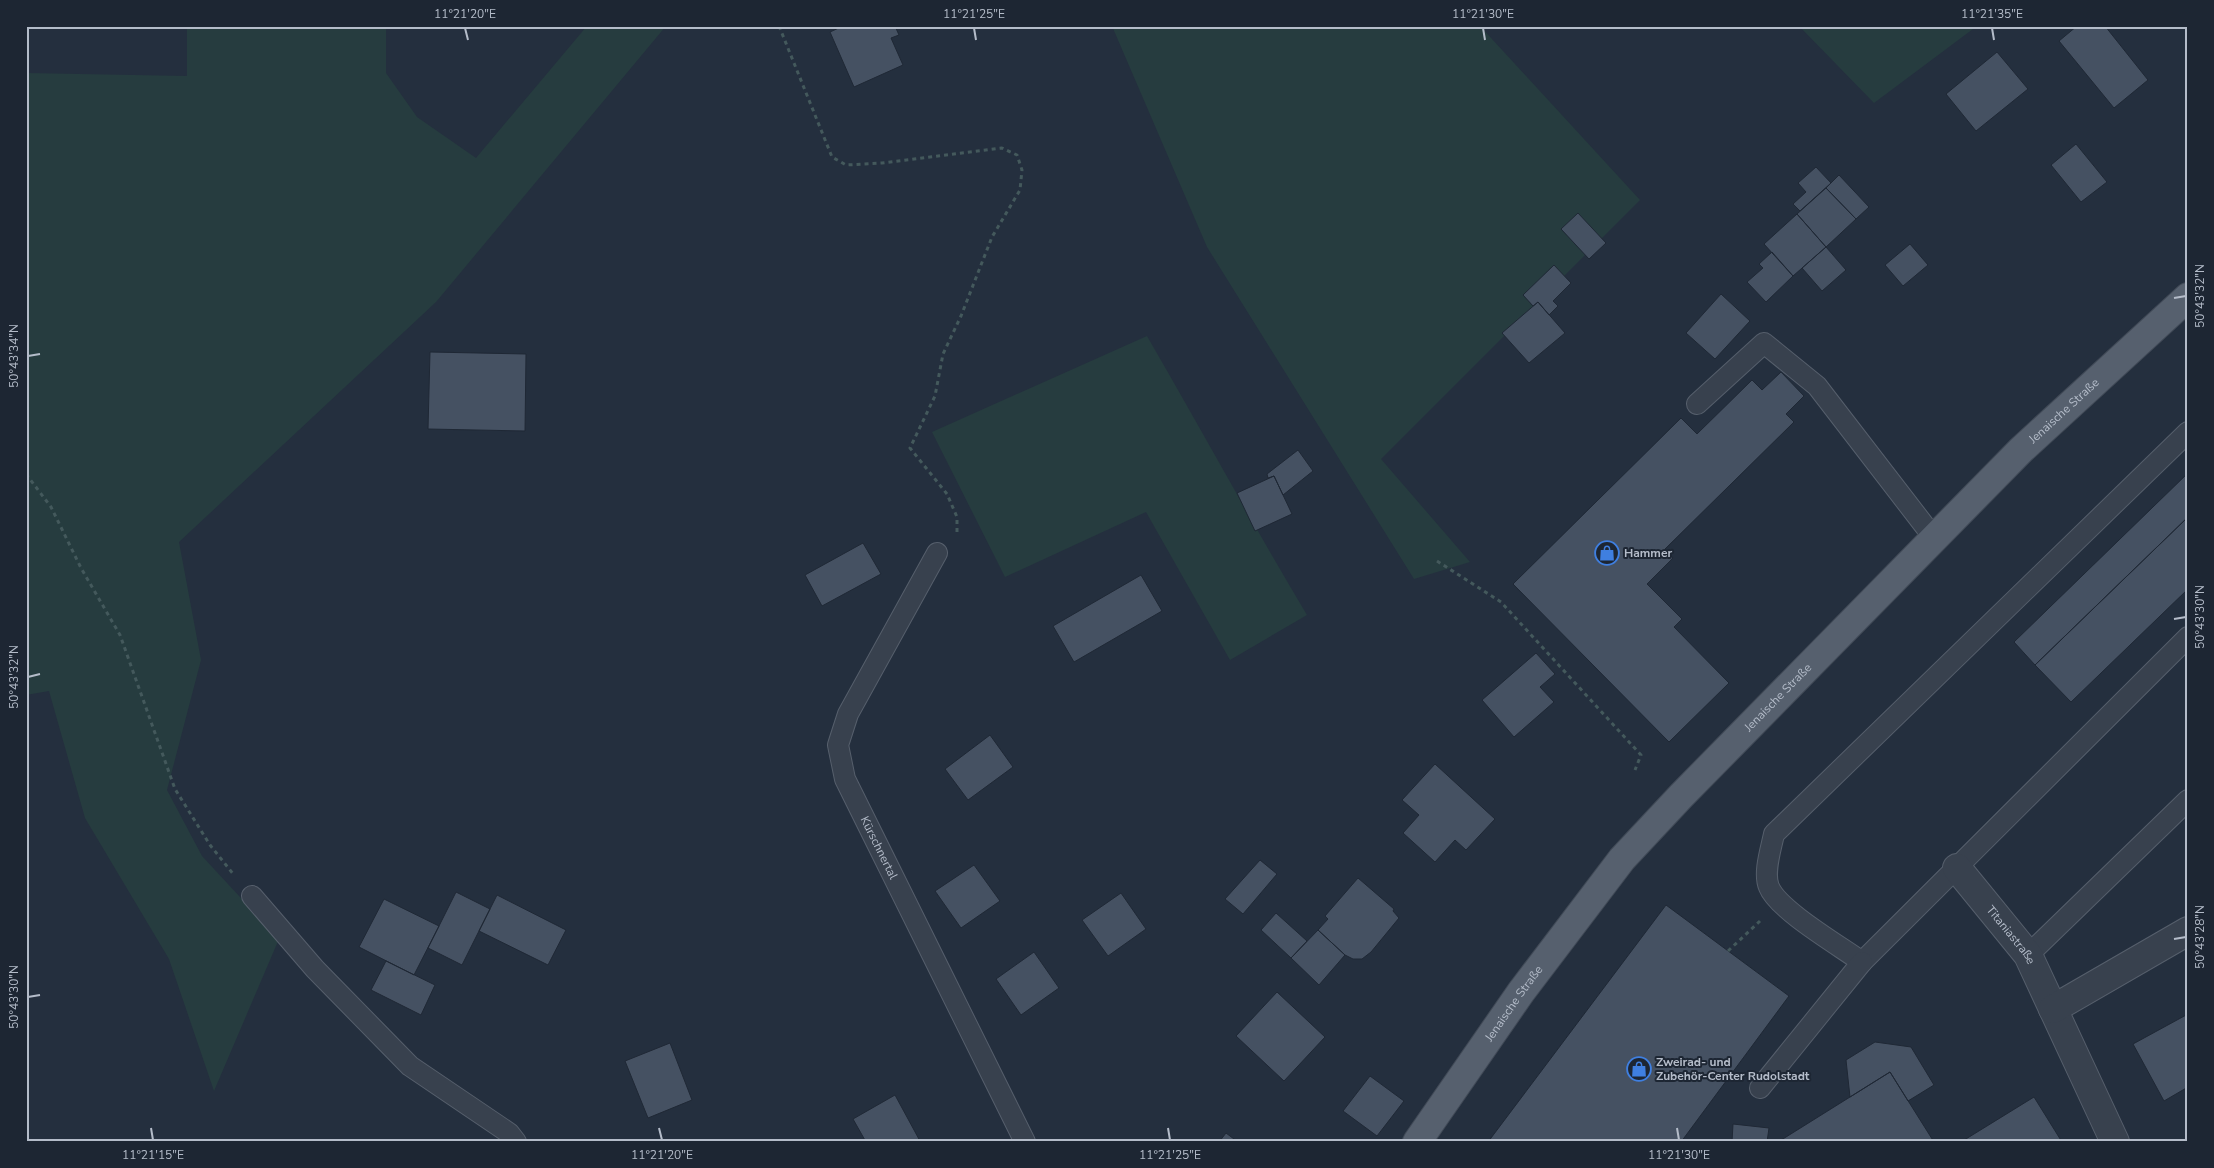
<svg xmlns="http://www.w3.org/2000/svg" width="2214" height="1168" viewBox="0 0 2214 1168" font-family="'Nunito Sans',sans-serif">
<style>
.green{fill:#263c3f}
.building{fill:#455162;stroke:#1f2835}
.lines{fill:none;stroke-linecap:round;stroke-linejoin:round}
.service-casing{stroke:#565f6c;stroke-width:22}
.minor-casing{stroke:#565f6c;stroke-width:30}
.primary-casing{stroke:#414a57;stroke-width:30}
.path{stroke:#44595c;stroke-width:3;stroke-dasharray:4 4;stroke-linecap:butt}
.service{stroke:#38414e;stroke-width:20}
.minor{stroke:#38414e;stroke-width:28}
.primary{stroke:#56606e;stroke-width:28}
.ticks{fill:none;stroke:#b4bcc9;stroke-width:2}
.labels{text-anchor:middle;stroke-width:4;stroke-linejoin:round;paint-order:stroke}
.street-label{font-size:12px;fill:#b4bcc9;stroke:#1d2633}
.poi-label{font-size:12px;font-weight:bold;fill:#b4bcc9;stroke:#1d2633;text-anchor:start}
.neatline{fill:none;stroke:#b4bcc9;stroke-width:2}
.ticks-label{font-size:12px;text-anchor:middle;fill:#b4bcc9}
</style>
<rect width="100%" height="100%" fill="#242f3e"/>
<!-- green -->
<path class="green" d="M187,26H386V73L417,117L476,158L587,26H666L436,302L179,542L201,660L167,790L202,856L279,939L214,1091L169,959L85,818L49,691L26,695V73L187,76Z
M1112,26H1480L1640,200L1381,459L1470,562L1414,579L1207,247Z
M1799,26H1977L1874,103Z
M1147,336C1201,429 1252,523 1307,615L1230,660L1146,512L1005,577L932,432Z"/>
<!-- building -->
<path class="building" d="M843,26H895L899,35L891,38L903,65L854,87L830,32Z
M2077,26H2105L2148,80L2114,108L2059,41Z
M1997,52L2028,89L1976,131L1946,94Z
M2076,144L2107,182L2081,202L2051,165Z
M1816,167L1831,183L1800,211L1793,204L1806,192L1798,183Z
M1839,175L1869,207L1856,219L1826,188Z
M1826,188L1856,219L1826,247L1797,214Z
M1578,213L1606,243L1589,259L1561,229Z
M1797,214L1826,247L1793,276L1764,244Z
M1910,244L1928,265L1903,286L1885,265Z
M1826,247L1846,270L1822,291L1802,268Z
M1772,252L1793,276L1766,302L1747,282L1763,268L1759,264Z
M1554,265L1571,283L1553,301L1558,306L1549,315L1538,302L1533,306L1523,295Z
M1721,294L1750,321L1715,359L1686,333Z
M1538,302L1565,333L1529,363L1502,333Z
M430,352L526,354L525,431L428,429Z
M1781,372L1804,396L1786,414L1794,422L1665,549L1673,558L1647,584L1682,619L1674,627L1729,683L1669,742L1513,584L1681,418L1697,434L1752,380L1762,390Z
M1298,450L1313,471L1283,495L1274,476L1268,478L1267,474Z
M2188,473V517L2035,665L2014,642Z
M1274,476L1292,514L1255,531L1237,493Z
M2188,517V589L2071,702L2035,665Z
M863,543L881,574L822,606L805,575Z
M1141,575L1162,611L1074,662L1053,626Z
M1536,653L1555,674L1540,687L1554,702L1514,737L1482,700Z
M990,735L1013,767L968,800L945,769Z
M1435,764L1495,819L1466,850L1455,840L1435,862L1403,833L1419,815L1402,800Z
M1260,860L1277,874L1243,914L1225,899Z
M974,865L1000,901L961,928L935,891Z
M1358,878L1394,909L1393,911L1399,918L1371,952L1362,959H1353L1345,955L1318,930L1328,919L1325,916Z
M456,892L490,909L462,965L428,948Z
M1121,893L1146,929L1108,956L1082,920Z
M497,895L566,930L548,965L479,931Z
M384,899L439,926L414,975L359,947Z
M1666,905L1789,996L1681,1142H1488Z
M1276,913L1307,941L1291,958L1261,930Z
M1318,930L1345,955L1319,985L1291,958Z
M1034,952L1059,988L1021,1015L996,979Z
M386,961L435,985L421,1015L371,990Z
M1277,992L1325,1037L1284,1081L1236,1036Z
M2188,1014V1087L2164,1101L2133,1044Z
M1875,1042L1911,1047L1934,1085L1908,1101L1890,1072L1850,1097L1846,1060Z
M670,1043L692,1100L648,1118L625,1061Z
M1890,1072L1934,1142H1778Z
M1370,1076L1404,1101L1377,1136L1343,1111Z
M895,1095L920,1141L866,1142L853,1119Z
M2034,1097L2062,1142H1961Z
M1733,1124L1769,1128L1767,1142H1732Z
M1226,1133L1238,1142H1219Z"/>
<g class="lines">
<!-- service casing -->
<g class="service-casing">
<g id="service">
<path d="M1697,404L1764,343L1817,386L1934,538"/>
<path d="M2188,432L1774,834C1771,849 1763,873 1769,887C1778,910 1840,946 1862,962L2188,637"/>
<path id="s1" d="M937,553L848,714L838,745L845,779L1025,1142"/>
<path d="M252,896L315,969L410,1066L509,1133L516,1142"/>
<path d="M2028,955L2188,800"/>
<path d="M1760,1088L1862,962"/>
</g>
</g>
<!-- minor casing -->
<g class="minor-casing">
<g id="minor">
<path id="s2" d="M1957,868L2028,955L2115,1142"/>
<path d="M2053,1009L2188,931"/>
</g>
</g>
<!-- primary casing -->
<g class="primary-casing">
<g id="primary">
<path id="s3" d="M1417,1142L1521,992L1622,859L1681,796L2021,450L2188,297"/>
</g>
</g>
<!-- path -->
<path class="path" d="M779,26L832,157L846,165L882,163L1002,148L1017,155L1022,170L1020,190L992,237L961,316L943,354L935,396L910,448L947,494L957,517V534
M26,474L51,507L81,568L120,635L175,789L210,845L234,875
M1437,561L1501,602L1641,755L1635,770
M1728,951L1760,921"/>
<!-- service -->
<use href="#service" class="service"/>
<!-- minor -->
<use href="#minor" class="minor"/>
<!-- primary -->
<use href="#primary" class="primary"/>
</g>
<!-- ticks -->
<path class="ticks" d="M465,28L468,40M974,28L976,40M1483,28L1485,40M1992,28L1994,40M2174,298L2186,296M28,356L40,354M2174,619L2186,617M28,677L40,674M2174,939L2186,937M28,997L40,995M151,1128L153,1140M659,1128L662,1140M1168,1128L1170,1140M1677,1128L1679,1140"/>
<!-- icons -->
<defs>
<g id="shop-ring" transform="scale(1.25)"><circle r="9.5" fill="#1d2633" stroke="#3f7fe0" stroke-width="1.5"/><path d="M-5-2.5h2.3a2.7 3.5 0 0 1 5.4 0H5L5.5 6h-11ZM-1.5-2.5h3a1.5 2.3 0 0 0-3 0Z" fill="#3f7fe0"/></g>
</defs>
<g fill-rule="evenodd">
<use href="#shop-ring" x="1607" y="553"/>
<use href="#shop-ring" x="1639" y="1069"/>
</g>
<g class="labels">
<!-- street labels -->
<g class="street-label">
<text dy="4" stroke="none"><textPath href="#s3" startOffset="979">Jenaische Straße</textPath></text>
<text dy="4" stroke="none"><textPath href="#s3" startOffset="574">Jenaische Straße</textPath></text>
<text dy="4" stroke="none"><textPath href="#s1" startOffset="328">Kürschnertal</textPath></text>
<text dy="4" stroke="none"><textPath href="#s2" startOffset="86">Titaniastraße</textPath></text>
<text dy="4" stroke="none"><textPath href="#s3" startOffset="169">Jenaische Straße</textPath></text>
</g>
<!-- poi labels -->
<g class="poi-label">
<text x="1624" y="557">Hammer</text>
<text x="1656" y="1066">Zweirad- und<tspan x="1656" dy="14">Zubehör-Center Rudolstadt</tspan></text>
</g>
</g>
<!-- border -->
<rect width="2214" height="1168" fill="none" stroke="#1d2633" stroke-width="55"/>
<rect x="28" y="28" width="2158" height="1112" class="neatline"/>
<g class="ticks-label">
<text x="465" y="18">11°21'20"E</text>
<text x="974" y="18">11°21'25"E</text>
<text x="1483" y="18">11°21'30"E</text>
<text x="1992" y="18">11°21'35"E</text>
<text transform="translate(2200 296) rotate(-90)" y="4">50°43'32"N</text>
<text transform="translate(14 356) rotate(-90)" y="4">50°43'34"N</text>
<text transform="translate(2200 617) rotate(-90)" y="4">50°43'30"N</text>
<text transform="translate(14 677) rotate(-90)" y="4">50°43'32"N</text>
<text transform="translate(2200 937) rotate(-90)" y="4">50°43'28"N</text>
<text transform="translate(14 997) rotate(-90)" y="4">50°43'30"N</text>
<text x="153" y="1159">11°21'15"E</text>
<text x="662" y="1159">11°21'20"E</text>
<text x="1170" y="1159">11°21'25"E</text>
<text x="1679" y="1159">11°21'30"E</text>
</g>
</svg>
